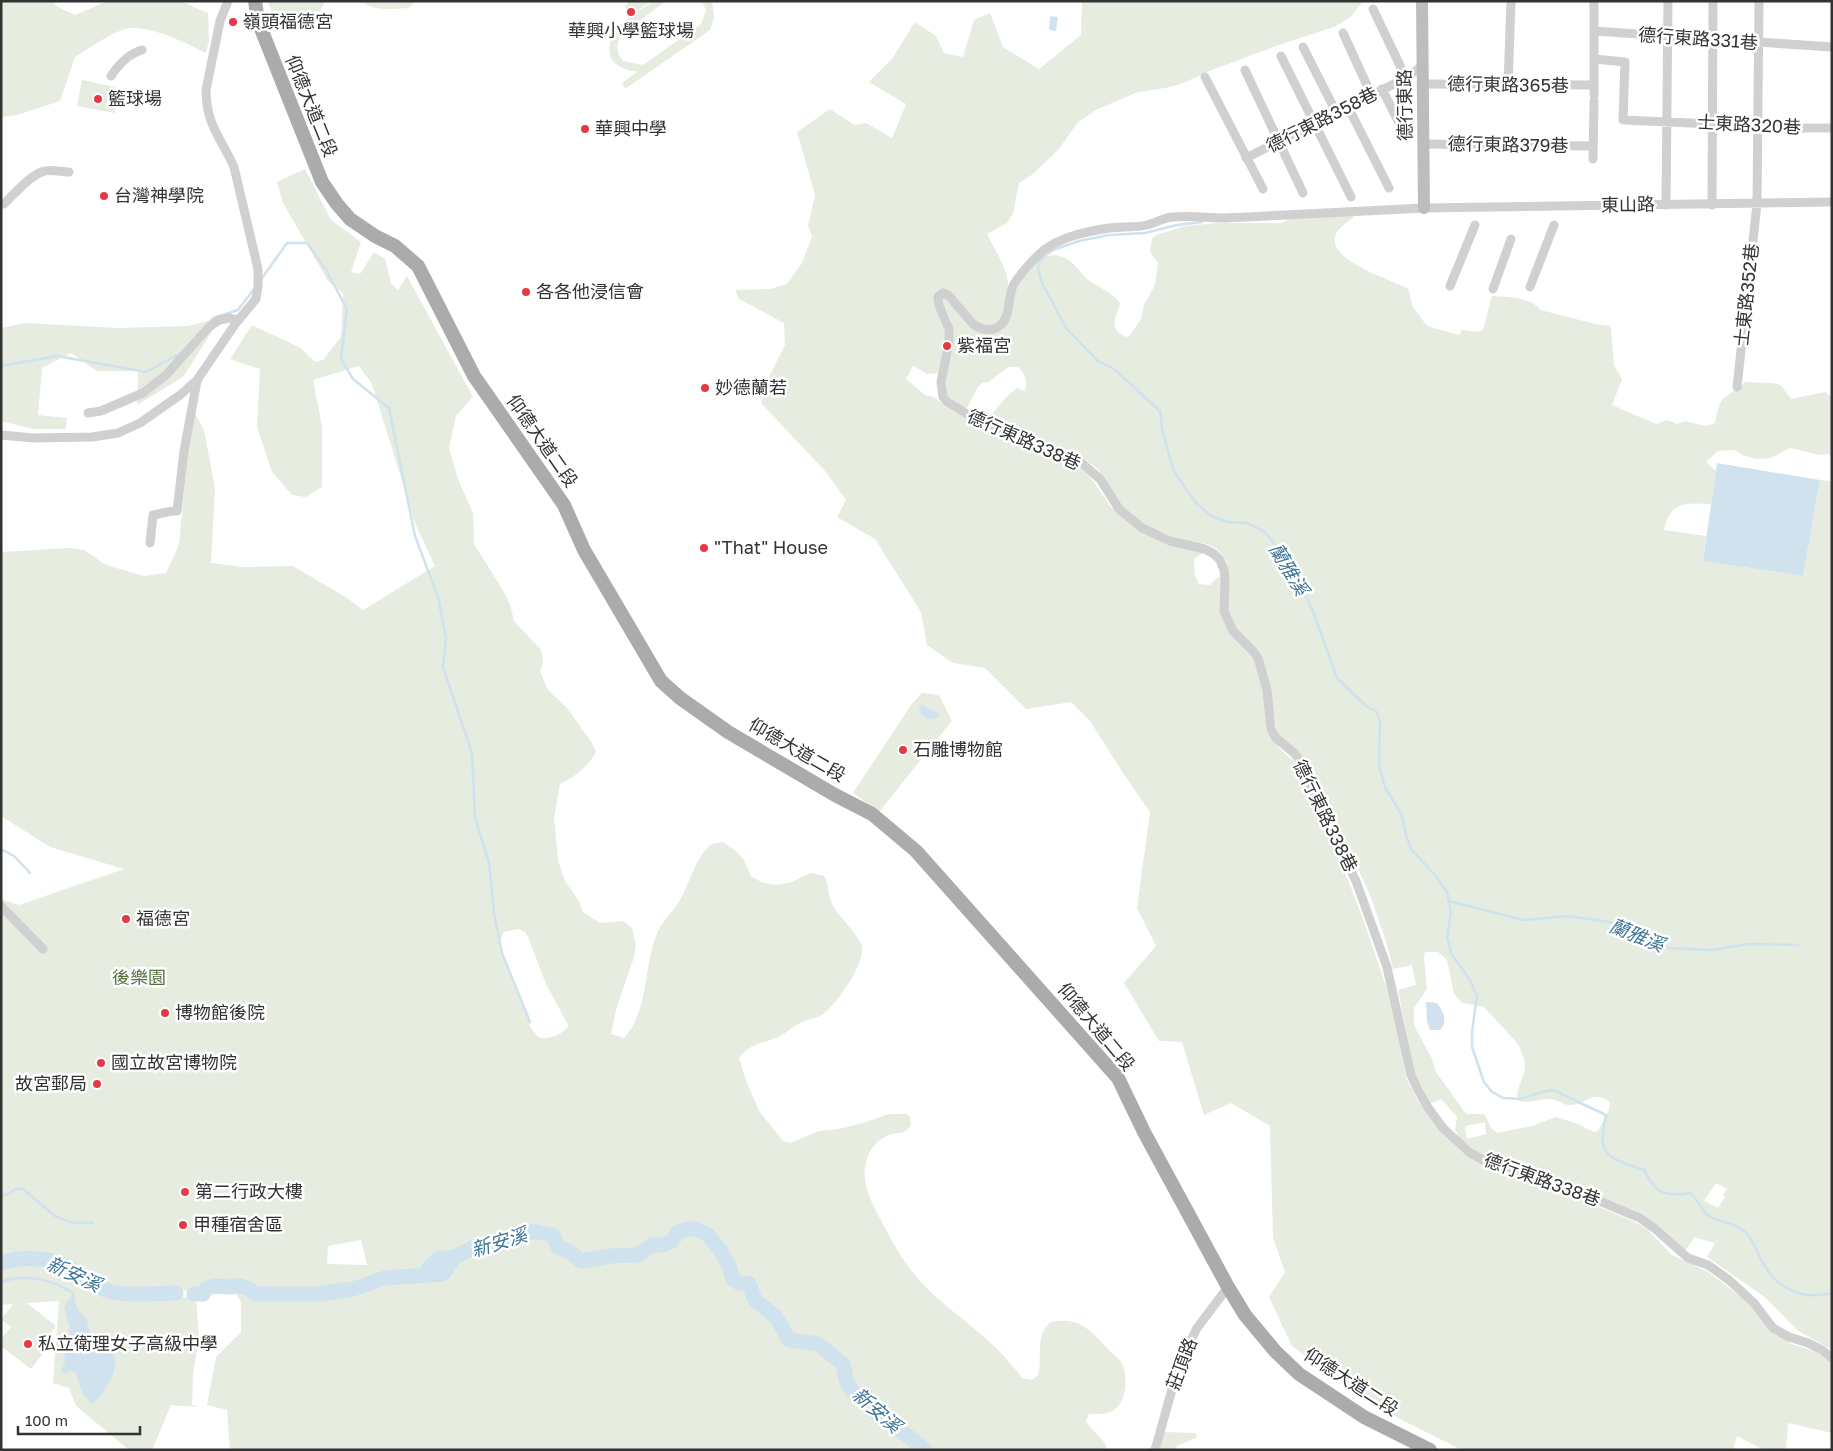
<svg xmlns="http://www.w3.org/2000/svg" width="1833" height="1451" viewBox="0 0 1833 1451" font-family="'Golos Text','Noto Sans TC',sans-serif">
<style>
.green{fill:#e6ecdf;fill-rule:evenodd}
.water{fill:#cfe2ee}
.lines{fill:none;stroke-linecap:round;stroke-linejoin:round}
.stream{stroke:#cfe2ee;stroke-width:2.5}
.river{stroke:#cfe2ee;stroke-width:15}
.street{stroke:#d0d0d0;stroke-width:9}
.secondary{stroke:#bdbdbd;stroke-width:12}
.primary{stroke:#ababab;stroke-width:14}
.poi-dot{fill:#e63946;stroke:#fff;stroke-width:2}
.labels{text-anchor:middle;stroke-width:5;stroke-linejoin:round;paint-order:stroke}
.poi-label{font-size:18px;fill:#333;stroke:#fff;text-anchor:start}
.street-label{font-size:18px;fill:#333;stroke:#fff}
.park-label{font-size:18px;fill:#56703f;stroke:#fff}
.water-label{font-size:19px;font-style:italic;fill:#3f7597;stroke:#fff}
</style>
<rect width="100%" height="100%" fill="#fff"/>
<!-- green -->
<path class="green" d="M1,1H54L56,6L75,15L108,1H180L208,13L209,40L206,53C186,43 144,21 122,30C106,36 90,48 75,57L60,101L17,115L1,117Z
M268,1H325L320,11L296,12L289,19L285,32L277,30Z
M361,1H415L411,6L408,8C392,9 374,12 361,1Z
M629,1H651L629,17L625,7Z
M653,1H666L623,33C615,43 616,52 623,61L643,65L701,24L706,10L702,1H712L714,18L710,30L625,89L622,83L637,72C621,69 606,63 610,44C611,38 612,34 616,30C625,18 641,10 653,1Z
M1082,1H1363L1351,17L1334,27L1279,45L1212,70L1183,83L1170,87L1135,93L1096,110L1078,122L1059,149L1033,174L1019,183L1013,213L1007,223L987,234C993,246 1001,259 1006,273C1010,284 1009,312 1000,322C994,328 984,326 978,324L942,291L945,342L938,373L927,374L913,366L906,379L925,395L934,397L946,407L980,426L1078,466L1091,478L1111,507L1144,533L1203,553L1194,559L1195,576L1199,584L1210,585L1218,577H1221L1220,609L1255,660L1263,690L1273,739L1280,749L1295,762L1343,867L1367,930L1390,998L1407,1080L1417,1099L1446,1137L1466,1155L1485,1165L1540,1182L1635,1222L1648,1230L1672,1255L1708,1272L1740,1296L1791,1344L1816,1352L1832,1362V1433L1788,1423L1786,1450H1764L1737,1436L1733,1450H1462L1400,1419L1364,1400L1292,1346L1269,1297L1285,1272L1273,1238L1270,1126L1231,1103L1204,1115L1182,1042L1159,1041L1124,983L1156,946L1137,908L1150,812L1123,773L1090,721L1071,702L1026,709L985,668L953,663L927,645L921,612L875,539L837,517L846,500L825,471L761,403L767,381L785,345L784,323L739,299L735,290L770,289L787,284L802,263L812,237L808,226L815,195L797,132L830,109L854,125L866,123L892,138L906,104L869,82L892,59L915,22L936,36L944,53L963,57L974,20L990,13L1003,47L1039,69L1081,35Z
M82,80L115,87L119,92L115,113L77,106Z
M305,169L331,220L361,242L351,272L360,274L374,252L385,259L391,283L398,290L407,276L473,397L456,416L449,448L458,479L473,513L474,544L501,587L510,604L514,621L541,650L543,662L540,671L548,690L567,708L592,743L596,752C587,768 576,776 560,784L554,818L558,860L565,881L579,901L583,912L600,923L623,921L632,928L636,945L634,957L616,1010L611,1034L624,1038C648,1013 644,967 656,936C661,921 674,912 681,898C690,882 695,860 708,847C712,843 717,843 723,842L737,852L744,860L751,876L763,883L776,885L789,883L811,873L824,876C830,885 827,895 832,904C839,917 857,933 861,944C868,961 835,1006 822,1015C816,1018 809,1019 804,1021C794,1025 787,1033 778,1037C762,1044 750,1043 739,1058L745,1078L759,1111L783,1141L790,1143L819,1131L839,1129L866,1122L889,1114H906L910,1117L911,1124C906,1135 899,1132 889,1135C878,1139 870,1149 867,1159C860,1180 870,1199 879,1217C888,1233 897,1252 908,1266C933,1301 971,1322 1000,1352C1008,1360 1015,1369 1022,1378L1032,1380L1038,1375C1043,1355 1034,1339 1050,1322C1080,1317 1089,1329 1108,1349C1112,1354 1119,1358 1122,1363C1128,1375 1127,1401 1115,1409C1108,1415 1098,1414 1089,1414L1086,1421C1092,1432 1106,1439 1107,1450H230L227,1410L207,1405L216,1357L241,1332V1302L229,1282L206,1283L198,1291L129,1289L109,1286L74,1265L45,1255L1,1262V899L19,905L124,869L50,847L1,816V552L70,548L84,550L106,565L144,576L166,573L179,545L188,451L194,411L204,430L215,489L211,563L243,567L293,566L347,598L363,610L435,566L415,523L372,384L359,366L313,380L322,426V487L306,497L292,495L272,472L257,427L260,369L230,359L252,325L301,348L315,362L323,360L341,337L343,293L328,281L283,203L277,182ZM518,929L525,932L528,937L546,984L568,1025V1027C561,1035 549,1040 538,1037L531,1028L500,949V941L504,932ZM361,1240L367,1265L327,1264L328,1246Z
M1354,215L1353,218C1297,252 1385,276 1408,289L1413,307L1427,326L1459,335L1462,330L1478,332L1483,330L1492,296C1509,297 1530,297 1541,310L1595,324L1611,326L1614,365L1622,379L1612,405L1656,424L1667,420L1677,424L1685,421L1706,426L1715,423C1717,415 1718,402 1725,397C1732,391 1740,390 1744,382L1772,383L1781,385L1791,399L1825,392L1832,397V454L1819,455L1790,448L1771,458L1756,459L1742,455L1735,450L1718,451L1706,462L1716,471L1711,504C1686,503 1670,501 1664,530L1706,536L1703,561L1803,576L1820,480L1830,481L1832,485V1350L1797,1330L1766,1298L1707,1257L1715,1243L1694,1237L1686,1250L1671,1240L1643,1214L1544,1173L1483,1156L1462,1141L1455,1130L1457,1117L1441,1099L1431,1103L1415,1076L1398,990L1416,985L1412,965L1393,969L1386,941L1370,895L1358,869L1334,829L1310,777L1279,735L1276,726L1270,691L1260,655L1236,632L1228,611V569L1226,560L1217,549L1207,544L1183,540L1155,532L1143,525L1117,503L1110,491L1107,482L1098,469L1082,457L993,421L989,417C1000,406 1004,397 1017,388L1025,391C1027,379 1026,375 1018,367H1008L989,382L982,383L978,387L966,409C962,407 956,405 952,402C935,387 953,349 953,330C952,319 946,309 940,301L943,296L967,323L1000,329C1009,306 1029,244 1063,257C1072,260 1079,271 1086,278C1096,286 1113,293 1120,303C1116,318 1107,328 1126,337L1130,335L1141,319L1144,305L1155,285L1158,262L1154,258L1150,251L1152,239L1156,235L1185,226L1218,223H1281L1295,217ZM1425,952H1438L1447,960L1454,994L1462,1003L1484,1007L1519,1045L1524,1059L1525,1069L1517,1093L1519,1101C1530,1104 1540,1098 1551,1099C1557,1099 1563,1105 1569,1105C1587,1106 1590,1089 1610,1102L1609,1110L1598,1131L1594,1132L1578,1124L1556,1117L1532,1126L1497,1133C1489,1128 1489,1121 1484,1114H1466L1436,1072L1432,1059L1414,1025V1008L1427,989L1424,958ZM1485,1122L1486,1134L1467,1139L1465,1126ZM1716,1183L1727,1189L1723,1195L1725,1197L1718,1208L1704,1201Z
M224,317L213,330L183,377L137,405L138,371H97L71,353L42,368L38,415L67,418L66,429H33L1,421V328L25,323L118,328L188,326Z
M922,693L939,695L952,721L879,812L853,793L911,705Z
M38,1262L58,1267L75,1275L102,1293L122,1297L166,1296L196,1298L199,1336L193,1374L192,1405L199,1407L171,1405L152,1450H129L76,1406L69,1388L53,1383L59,1301L27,1303L56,1326L40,1346L45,1351L31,1369L1,1346V1339L11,1327L1,1319L13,1304L1,1305V1269Z
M1164,1432L1196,1433L1197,1437L1177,1446L1176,1450H1158Z"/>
<!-- water -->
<path class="water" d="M1050,16L1058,17L1056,31L1049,30Z
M1717,463L1820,480L1803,576L1703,561Z
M923,705L939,714V716C930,721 925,719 919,711L920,706Z
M1426,1002L1437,1003C1444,1012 1448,1022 1440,1030H1430L1427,1022Z
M74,1292L76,1307L87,1320L90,1338L93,1343L114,1354C114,1358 116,1363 115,1366C114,1376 101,1399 92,1404L82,1393L76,1373L71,1370L66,1373L60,1372L65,1363L64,1356L70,1345L69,1334L70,1328L64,1307Z"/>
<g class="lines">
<!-- stream -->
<path class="stream" d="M1202,222L1177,225L1145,233L1109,235L1079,241L1053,250L1040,260L1038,269L1042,283L1066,328L1098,361L1114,369L1160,411L1162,429L1173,469L1183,485L1196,503L1211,516L1228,522L1247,523L1265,532L1282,553L1286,567L1292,580L1303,590L1314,614L1337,678L1366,706L1376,711L1380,721L1379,766L1385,787L1402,816L1406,835L1411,849L1435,875L1447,892L1451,912L1447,937L1451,953L1470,980L1477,996L1472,1032V1047L1484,1082L1491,1091L1503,1098L1521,1099L1541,1092L1553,1090L1606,1115C1596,1158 1608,1157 1644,1170C1655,1193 1664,1197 1690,1193C1698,1199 1701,1211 1709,1216C1720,1223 1734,1222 1744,1231C1754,1239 1756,1251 1762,1261C1776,1288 1801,1301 1832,1293
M260,281L287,243H307L326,270L347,309L341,359L353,379L389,408L415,536L438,597L446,638L443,667L472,753L475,818L489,862L494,913L502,953L530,1022
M210,322L213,318L238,310L254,289
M1,366L57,356L146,372L181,353
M1,849L14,856L30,873
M1449,901L1523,920L1568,916L1609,922L1632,929L1668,948L1711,950L1749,944L1798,945
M1,1193L4,1195L9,1194C13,1189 17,1188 23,1189L55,1216L73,1223H93
M1,1282C25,1273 53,1280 73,1293"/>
<!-- river -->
<path class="river" d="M1,1263C23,1256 49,1257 70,1268C82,1275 93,1286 106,1290C127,1297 154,1293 176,1293
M424,1275C434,1259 436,1258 455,1257
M194,1294H203L207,1288L214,1286L229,1287L239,1286L247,1288L257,1294H318L353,1289L385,1278L443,1274L455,1257L476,1246L505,1243L534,1231L553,1235L558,1247L570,1252L581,1261L610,1256L638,1255L652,1245H663L672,1241L678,1232L693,1228L708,1235L720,1250L729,1266L733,1279L739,1283L749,1284L755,1300L776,1317L789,1340L818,1344L843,1364C845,1370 845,1381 849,1386C868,1413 901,1428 925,1450"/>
<!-- street -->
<path class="street" d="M1594,1V95
M1373,9L1406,78
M1594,31L1832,47
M1343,33L1371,94
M1303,47L1336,112
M1281,56L1351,197
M1594,59L1625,62L1623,120L1804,128H1832
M1245,70L1303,193
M111,76C119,64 128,54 142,50
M1205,77L1263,189
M1422,84L1594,85
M1508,85L1511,1
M1382,89L1403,131
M1348,107L1389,188
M1423,144L1593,146
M1246,158L1406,78L1422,66
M1593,159L1594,101
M1832,202L1424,208L1225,218C1208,218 1190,215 1172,217C1163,218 1155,223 1147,225C1135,228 1121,226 1109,228C1088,231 1061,237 1044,250C1034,258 1021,273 1014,284C1006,298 1013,320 996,328C989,332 981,329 974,325L948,295L943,293L938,297L939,305L949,329V342L941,382L943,397L947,402L972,417L1077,459L1100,479L1119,509L1142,528L1170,541L1205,549L1214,554L1220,560L1224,570L1225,581L1224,611L1233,631L1253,651L1258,658L1267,690L1271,729L1276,738L1294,753L1302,763L1317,804L1356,881L1387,967L1411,1075L1418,1090L1429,1109L1443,1128L1469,1152L1481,1159L1505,1167L1559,1184L1640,1218L1654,1228L1688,1258L1708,1265L1729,1280L1754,1303L1773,1328L1789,1337L1808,1343L1822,1350L1832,1358
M4,204C13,195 32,173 45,171C52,169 62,172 69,172
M1666,205L1668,1
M1712,205L1713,1
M1450,286L1475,225
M1530,287L1554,225
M1493,289L1511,239
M1737,387L1757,204L1759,1
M88,413L101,411L143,393L166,375L209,327L219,320L230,318L238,320
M1,435L33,438L92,437L118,433L140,423L180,395L197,380L236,323L256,299L258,286V269L234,167C221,138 206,125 206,90L220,21L228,1
M150,543L153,515C162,514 168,510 177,511L184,451L197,381
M1,906L43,949
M1155,1450L1178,1368L1197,1328L1228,1287"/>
<!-- secondary -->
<path class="secondary" d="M1422,1L1424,208"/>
<!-- primary -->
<path class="primary" d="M255,1L258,21L322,182L337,204L350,219L375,236L395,246L418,266L474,376L564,505L584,550L661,681L680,698L728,732L835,795L872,814L916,851L1118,1078L1144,1132L1228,1287L1245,1315L1275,1351L1299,1374L1364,1417L1430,1450"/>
</g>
<!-- markers -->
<g class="poi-dot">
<circle cx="631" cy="12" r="5"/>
<circle cx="233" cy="22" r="5"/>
<circle cx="98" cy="99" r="5"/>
<circle cx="585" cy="129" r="5"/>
<circle cx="104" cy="196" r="5"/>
<circle cx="526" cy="292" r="5"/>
<circle cx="947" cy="346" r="5"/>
<circle cx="705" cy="388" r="5"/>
<circle cx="704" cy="548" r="5"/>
<circle cx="903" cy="750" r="5"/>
<circle cx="126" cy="919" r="5"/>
<circle cx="165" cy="1013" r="5"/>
<circle cx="101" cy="1063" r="5"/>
<circle cx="97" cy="1084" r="5"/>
<circle cx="185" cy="1192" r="5"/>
<circle cx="183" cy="1225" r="5"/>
<circle cx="28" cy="1344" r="5"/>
</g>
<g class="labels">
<!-- poi labels -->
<g class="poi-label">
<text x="243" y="28">嶺頭福德宮</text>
<text x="631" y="37" text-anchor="middle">華興小學籃球場</text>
<text x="108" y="105">籃球場</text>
<text x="595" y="135">華興中學</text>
<text x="114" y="202">台灣神學院</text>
<text x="536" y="298">各各他浸信會</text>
<text x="957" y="352">紫福宮</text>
<text x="715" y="394">妙德蘭若</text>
<text x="714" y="554">"That" House</text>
<text x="913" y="756">石雕博物館</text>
<text x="136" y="925">福德宮</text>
<text x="175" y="1019">博物館後院</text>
<text x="111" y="1069">國立故宮博物院</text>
<text x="87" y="1090" text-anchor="end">故宮郵局</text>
<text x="195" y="1198">第二行政大樓</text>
<text x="193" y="1231">甲種宿舍區</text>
<text x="38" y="1350">私立衛理女子高級中學</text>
</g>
<!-- street labels -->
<g class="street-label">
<text transform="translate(1698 39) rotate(4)" y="6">德行東路331巷</text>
<text transform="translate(1508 85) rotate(1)" y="6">德行東路365巷</text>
<text transform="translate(1405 105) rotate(-91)" y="6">德行東路</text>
<text transform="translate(311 106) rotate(68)" y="6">仰德大道二段</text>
<text transform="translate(1322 120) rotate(-27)" y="6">德行東路358巷</text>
<text transform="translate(1749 125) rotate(3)" y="6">士東路320巷</text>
<text transform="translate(1508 145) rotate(1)" y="6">德行東路379巷</text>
<text transform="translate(1628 205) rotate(-1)" y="6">東山路</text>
<text transform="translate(1747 295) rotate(-84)" y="6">士東路352巷</text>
<text transform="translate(1024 440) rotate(24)" y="6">德行東路338巷</text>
<text transform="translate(542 441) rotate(55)" y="6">仰德大道二段</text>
<text transform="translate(797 750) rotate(30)" y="6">仰德大道二段</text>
<text transform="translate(1325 816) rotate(64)" y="6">德行東路338巷</text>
<text transform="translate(1096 1027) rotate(50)" y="6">仰德大道二段</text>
<text transform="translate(1542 1180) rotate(20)" y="6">德行東路338巷</text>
<text transform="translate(1182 1364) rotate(-69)" y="6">莊頂路</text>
<text transform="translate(1351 1382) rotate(33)" y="6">仰德大道二段</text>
</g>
<!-- park labels -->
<g class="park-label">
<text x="139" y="984">後樂園</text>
</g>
<!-- water labels -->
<g class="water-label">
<text transform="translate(1289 569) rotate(59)" y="7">蘭雅溪</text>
<text transform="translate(1637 935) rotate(22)" y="7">蘭雅溪</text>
<text transform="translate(499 1242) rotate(-17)" y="7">新安溪</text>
<text transform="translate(74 1274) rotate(25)" y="7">新安溪</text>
<text transform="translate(877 1410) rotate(41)" y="7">新安溪</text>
</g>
</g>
<!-- border -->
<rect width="1833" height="1451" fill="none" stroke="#333333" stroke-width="5"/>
<!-- scale -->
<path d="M18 1426v8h122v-8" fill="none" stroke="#333333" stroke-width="2.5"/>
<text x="25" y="1426" font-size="15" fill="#333333" stroke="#ffffff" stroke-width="4" paint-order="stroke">100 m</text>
</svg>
